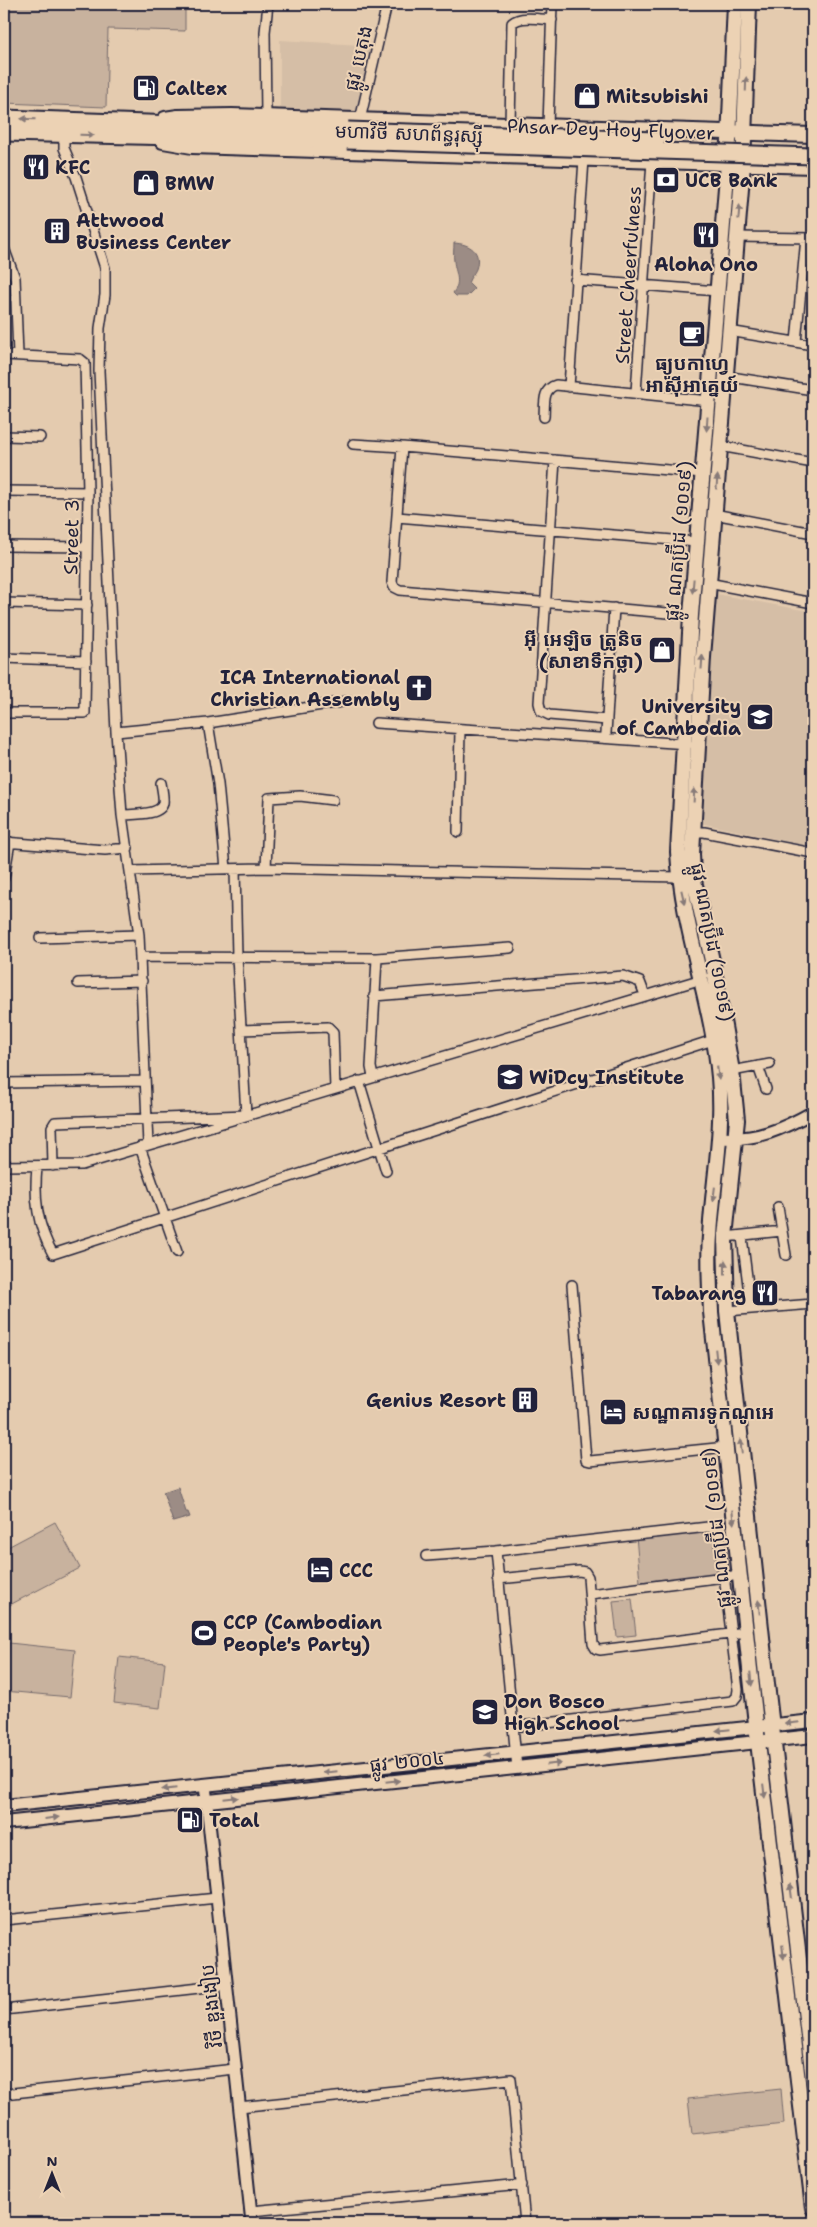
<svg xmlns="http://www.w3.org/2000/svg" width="817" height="2227" viewBox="0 0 817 2227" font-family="'Shantell Sans','Noto Sans Khmer',sans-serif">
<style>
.built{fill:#d5bea6}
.green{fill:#c8b29e;stroke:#756a6c}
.water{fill:#9c8c85;stroke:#6b6267}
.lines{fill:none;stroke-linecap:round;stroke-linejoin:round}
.minor-casing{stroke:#22223b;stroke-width:12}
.tertiary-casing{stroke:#22223b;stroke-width:15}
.secondary-casing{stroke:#22223b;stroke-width:16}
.primary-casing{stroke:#22223b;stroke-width:18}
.trunk-casing{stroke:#22223b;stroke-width:19}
.minor{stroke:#ecd2b4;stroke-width:9}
.tertiary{stroke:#ecd2b4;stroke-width:11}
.secondary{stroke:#ecd2b4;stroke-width:12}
.primary{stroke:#ecd2b4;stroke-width:14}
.trunk{stroke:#ecd2b4;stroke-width:15}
.trunk-bridge-casing{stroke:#22223b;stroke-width:19;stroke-linecap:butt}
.trunk-bridge{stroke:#ecd2b4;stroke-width:15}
.oneway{fill:#877a78}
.labels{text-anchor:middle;stroke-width:4;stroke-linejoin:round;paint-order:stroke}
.street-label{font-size:19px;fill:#22223b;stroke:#ecd2b4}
.poi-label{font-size:19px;font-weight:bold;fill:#22223b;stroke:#ecd2b4;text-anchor:start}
</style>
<rect width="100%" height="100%" fill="#e4cbaf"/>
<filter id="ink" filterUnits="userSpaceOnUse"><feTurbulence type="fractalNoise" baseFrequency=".02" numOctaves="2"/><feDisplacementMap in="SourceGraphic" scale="10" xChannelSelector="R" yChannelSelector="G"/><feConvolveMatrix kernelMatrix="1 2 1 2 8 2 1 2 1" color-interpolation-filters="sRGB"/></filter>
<g filter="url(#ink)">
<!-- built -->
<path class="built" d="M280,40L376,46L357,116L280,113Z
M716,594L813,612V847L700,823Z
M813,1937V2028L804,1938Z"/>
<!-- green -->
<path class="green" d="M4,4H185V31L108,29L106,107L4,103Z
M55,1522L80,1568L4,1608V1549Z
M712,1529L717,1574L640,1582L636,1536Z
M632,1599L636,1635L617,1637L613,1601Z
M9,1643L75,1650L70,1697L4,1691Z
M119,1657L165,1662L160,1708L114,1703Z
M781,2089L784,2124L692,2134L688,2099Z"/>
<!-- water -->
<path class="water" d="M454,243C470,244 482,251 476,269C474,274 470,277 468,283L474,289L467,296H456L453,293C462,281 455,273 454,261C453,255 454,249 454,243Z
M178,1487L186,1512H188L190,1517L173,1522L163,1492Z"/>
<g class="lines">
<!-- minor casing -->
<g class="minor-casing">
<path id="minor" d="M266,117L265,32L268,4
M360,120L387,4
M510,125L512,23C521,15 540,19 552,20
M548,126L552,4
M64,135V148L76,177L105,268V295L100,328L99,371L116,732L122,815L139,935L148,1145
M737,237L813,238
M4,248L15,278L18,355
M575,280L718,291
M729,331L813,345
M796,342L806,238
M4,355L80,359L85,363L88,492L85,713H4
M725,376L813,390
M569,387L584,159
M636,392L652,161
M544,417C545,404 542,389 556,385L709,401
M4,436L40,437
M353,444L402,447L703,473
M720,446L813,463
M402,447L392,582L394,587L400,590L691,615
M555,460L539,703L541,711L549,715L607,720
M4,491L88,492
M714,514L813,533
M397,517L697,542
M4,546L87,547
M708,583L813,603
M4,603L87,605
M4,658L86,661
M208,723L218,784L226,869
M376,723L688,744
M116,732L208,723L348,701
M606,733L614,608
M122,815C132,814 161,816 163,803C164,798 162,789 161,783
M458,832L460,729
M692,832H704L813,853
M4,842L105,850L128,848
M266,868L269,798L300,796L333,800
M131,871L266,868L679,877
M4,878L10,842
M40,938L139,935
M141,957L377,958L510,948
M78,983L142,981
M374,996L623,976L640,982L645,995
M241,1030L328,1027L333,1032L335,1089
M758,1066L766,1089
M732,1071L770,1064
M373,1077L371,1067L377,958
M359,1081L386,1171
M4,1083L145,1081
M140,1147L177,1252
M4,1166L82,1165L702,979
M53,1166L52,1127L55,1122L246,1115L237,957L235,869
M37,1167C34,1198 37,1226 53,1254L713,1040
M778,1207L786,1255
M725,1237L782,1231
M742,1237L751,1309
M572,1285L586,1460L590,1461L726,1447
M727,1311L813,1304
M496,1551L517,1768
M426,1556L496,1551L708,1527L715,1528L719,1534L738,1690L737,1696L733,1701L513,1727
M498,1579L579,1571L585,1572L588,1577L593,1644L596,1649L600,1650L746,1632
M590,1594L740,1575
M4,1920L217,1898
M4,2010L226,1985
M4,2094L235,2069
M239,2107L511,2079L525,2223
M251,2211L522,2185"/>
</g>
<!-- tertiary casing -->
<g class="tertiary-casing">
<path id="tertiary" d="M721,1138C756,1141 783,1129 813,1112
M205,1785L252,2223"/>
</g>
<!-- secondary casing -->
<g class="secondary-casing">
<path id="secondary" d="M4,1806L813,1721
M4,1823L813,1736"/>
</g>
<!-- primary casing -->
<g class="primary-casing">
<path id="primary" d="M735,4L728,163L691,615L678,852C682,928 712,1001 719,1077C724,1132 713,1181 710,1236C708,1261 710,1286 711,1312L758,1742L813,2208
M749,4L743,164L703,657L692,854L693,876L713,965L732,1071L737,1120L725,1237L727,1311L767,1684L813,2079
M165,119L178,117L232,116L813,135
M163,141L192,146L813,166"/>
</g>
<!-- trunk casing -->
<g class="trunk-casing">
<path id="trunk" d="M4,118L348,130
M4,133L347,141"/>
</g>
<!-- minor -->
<use href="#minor" class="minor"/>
<!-- tertiary -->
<use href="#tertiary" class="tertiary"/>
<!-- secondary -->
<use href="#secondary" class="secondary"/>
<!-- primary -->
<use href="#primary" class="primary"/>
<!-- trunk -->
<use href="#trunk" class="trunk"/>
<!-- trunk-bridge casing -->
<g class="trunk-bridge-casing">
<path id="trunk-bridge" d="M348,130L657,140
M347,141L813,156"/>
</g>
<!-- trunk-bridge -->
<use href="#trunk-bridge" class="trunk-bridge"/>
</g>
<!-- one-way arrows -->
<defs><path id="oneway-solid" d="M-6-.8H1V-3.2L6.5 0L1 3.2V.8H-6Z" transform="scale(1.25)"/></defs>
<g class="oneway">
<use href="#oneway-solid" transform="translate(746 84) rotate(-88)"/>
<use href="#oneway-solid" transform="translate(28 119) rotate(-178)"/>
<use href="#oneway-solid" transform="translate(87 135) rotate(2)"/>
<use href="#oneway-solid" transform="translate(739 212) rotate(-85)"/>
<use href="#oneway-solid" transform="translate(707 424) rotate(94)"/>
<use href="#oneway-solid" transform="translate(717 482) rotate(-85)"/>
<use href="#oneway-solid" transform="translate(693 586) rotate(95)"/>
<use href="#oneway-solid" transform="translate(702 662) rotate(-86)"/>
<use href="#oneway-solid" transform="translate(694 795) rotate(-87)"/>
<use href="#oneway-solid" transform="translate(683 897) rotate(77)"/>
<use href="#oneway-solid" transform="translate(718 1073) rotate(83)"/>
<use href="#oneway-solid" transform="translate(714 1194) rotate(97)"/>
<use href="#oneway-solid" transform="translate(725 1267) rotate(-90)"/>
<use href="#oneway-solid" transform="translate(716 1356) rotate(84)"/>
<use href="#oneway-solid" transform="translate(741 1446) rotate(-96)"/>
<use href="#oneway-solid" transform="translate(733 1517) rotate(84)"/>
<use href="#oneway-solid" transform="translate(759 1607) rotate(-96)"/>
<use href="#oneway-solid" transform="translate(751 1679) rotate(84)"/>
<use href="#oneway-solid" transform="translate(792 1723) rotate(174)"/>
<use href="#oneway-solid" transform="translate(723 1730) rotate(174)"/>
<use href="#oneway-solid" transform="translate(492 1755) rotate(174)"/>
<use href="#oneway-solid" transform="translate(554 1764) rotate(-6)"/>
<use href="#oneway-solid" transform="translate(330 1772) rotate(174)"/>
<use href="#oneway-solid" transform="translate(393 1781) rotate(-6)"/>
<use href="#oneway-solid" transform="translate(169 1789) rotate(174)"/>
<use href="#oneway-solid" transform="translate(764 1791) rotate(83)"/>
<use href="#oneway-solid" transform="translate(231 1798) rotate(-6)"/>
<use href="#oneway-solid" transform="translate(52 1818) rotate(-7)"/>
<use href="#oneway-solid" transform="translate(791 1891) rotate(-97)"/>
<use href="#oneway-solid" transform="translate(783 1952) rotate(83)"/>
</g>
</g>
<!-- icons -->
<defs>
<g id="fuel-square" transform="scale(1.4375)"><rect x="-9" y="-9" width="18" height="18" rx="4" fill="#22223b" stroke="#ecd2b4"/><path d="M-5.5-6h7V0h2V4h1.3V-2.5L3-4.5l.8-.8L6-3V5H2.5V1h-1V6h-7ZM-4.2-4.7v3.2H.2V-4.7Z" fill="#fff"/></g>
<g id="shop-square" transform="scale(1.4375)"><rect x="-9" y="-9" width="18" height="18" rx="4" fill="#22223b" stroke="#ecd2b4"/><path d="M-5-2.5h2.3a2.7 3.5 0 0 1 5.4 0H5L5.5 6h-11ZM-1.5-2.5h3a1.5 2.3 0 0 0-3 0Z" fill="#fff"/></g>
<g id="restaurant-square" transform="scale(1.4375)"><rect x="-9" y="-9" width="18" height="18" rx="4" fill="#22223b" stroke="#ecd2b4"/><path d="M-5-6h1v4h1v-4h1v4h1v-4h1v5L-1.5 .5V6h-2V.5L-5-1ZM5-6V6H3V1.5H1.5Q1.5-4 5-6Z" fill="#fff"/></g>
<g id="bank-square" transform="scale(1.4375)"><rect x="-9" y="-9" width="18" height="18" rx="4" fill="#22223b" stroke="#ecd2b4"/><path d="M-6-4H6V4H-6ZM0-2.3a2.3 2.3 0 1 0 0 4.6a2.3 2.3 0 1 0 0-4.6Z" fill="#fff"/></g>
<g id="building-square" transform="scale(1.4375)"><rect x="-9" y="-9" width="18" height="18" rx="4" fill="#22223b" stroke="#ecd2b4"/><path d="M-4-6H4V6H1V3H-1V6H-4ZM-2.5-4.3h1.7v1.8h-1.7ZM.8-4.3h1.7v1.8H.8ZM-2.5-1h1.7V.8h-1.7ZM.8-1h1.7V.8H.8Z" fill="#fff"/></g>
<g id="cafe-square" transform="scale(1.4375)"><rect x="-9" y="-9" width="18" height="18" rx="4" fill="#22223b" stroke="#ecd2b4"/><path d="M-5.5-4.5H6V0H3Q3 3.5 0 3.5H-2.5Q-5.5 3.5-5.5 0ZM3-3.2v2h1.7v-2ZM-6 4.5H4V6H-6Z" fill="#fff"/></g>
<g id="church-square" transform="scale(1.4375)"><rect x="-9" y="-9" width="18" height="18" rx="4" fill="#22223b" stroke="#ecd2b4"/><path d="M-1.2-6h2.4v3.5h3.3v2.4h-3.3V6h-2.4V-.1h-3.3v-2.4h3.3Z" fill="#fff"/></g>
<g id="university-square" transform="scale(1.4375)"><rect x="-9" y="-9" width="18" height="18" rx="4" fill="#22223b" stroke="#ecd2b4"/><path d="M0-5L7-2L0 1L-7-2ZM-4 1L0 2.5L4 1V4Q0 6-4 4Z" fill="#fff"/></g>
<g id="school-square" transform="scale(1.4375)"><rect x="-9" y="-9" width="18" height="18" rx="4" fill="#22223b" stroke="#ecd2b4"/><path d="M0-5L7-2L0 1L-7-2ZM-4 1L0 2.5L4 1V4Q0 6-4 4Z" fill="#fff"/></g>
<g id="hotel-square" transform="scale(1.4375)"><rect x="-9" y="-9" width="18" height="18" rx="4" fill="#22223b" stroke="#ecd2b4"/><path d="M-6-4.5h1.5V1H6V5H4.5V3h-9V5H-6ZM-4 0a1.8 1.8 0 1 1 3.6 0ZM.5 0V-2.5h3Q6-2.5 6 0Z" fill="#fff"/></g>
<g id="stadium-square" transform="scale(1.4375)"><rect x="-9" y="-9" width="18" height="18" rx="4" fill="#22223b" stroke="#ecd2b4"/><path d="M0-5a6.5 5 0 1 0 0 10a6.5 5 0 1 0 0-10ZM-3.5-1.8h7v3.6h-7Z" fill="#fff"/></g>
</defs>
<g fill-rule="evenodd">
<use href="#fuel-square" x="146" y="88"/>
<use href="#shop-square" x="587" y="96"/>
<use href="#restaurant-square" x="36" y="167"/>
<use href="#bank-square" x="666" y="180"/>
<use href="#shop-square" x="146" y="183"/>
<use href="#building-square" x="57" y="231"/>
<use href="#restaurant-square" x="706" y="235"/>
<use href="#cafe-square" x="692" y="334"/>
<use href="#shop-square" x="662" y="650"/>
<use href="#church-square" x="419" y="688"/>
<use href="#university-square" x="760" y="717"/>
<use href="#school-square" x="510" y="1077"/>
<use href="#restaurant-square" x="765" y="1293"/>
<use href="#building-square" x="525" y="1400"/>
<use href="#hotel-square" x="613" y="1412"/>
<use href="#hotel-square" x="320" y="1570"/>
<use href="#stadium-square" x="204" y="1633"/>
<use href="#school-square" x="485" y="1712"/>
<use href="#fuel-square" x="190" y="1820"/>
</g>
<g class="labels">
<!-- street labels -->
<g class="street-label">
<text transform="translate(358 58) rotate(-77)" y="7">ផ្លូវ បេតុង</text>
<text transform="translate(611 129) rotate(2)" y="7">Phsar Dey Hoy Flyover</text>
<text transform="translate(409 133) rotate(2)" y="7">មហាវិថី សហព័ន្ធរុស្ស៊ី</text>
<text transform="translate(628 275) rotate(-86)" y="7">Street Cheerfulness</text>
<text transform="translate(71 537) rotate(-89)" y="7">Street 3</text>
<text transform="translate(678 541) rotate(-85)" y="7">ផ្លូវ ណតប្រ៊ីដ (១០១៩)</text>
<text transform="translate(713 942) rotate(79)" y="7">ផ្លូវ ណតប្រ៊ីដ (១០១៩)</text>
<text transform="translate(716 1528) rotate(-96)" y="7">ផ្លូវ ណតប្រ៊ីដ (១០១៩)</text>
<text transform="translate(407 1761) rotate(-6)" y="7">ផ្លូវ ២០០៤</text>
<text transform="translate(211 2006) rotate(-96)" y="7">វិថី ឌួងងៀប</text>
</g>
<!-- poi labels -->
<g class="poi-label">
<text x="165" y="95">Caltex</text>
<text x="606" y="103">Mitsubishi</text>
<text x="55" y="174">KFC</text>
<text x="685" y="187">UCB Bank</text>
<text x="165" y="190">BMW</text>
<text x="76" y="227">Attwood<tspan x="76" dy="22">Business Center</tspan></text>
<text x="706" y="271" text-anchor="middle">Aloha Ono</text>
<text x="692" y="370" text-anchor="middle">ធ្យូបកាហ្វេ<tspan x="692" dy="22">អាស៊ីអាគ្នេយ៍</tspan></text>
<text x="643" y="646" text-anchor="end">អ៊ី អេឡិច ត្រូនិច<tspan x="643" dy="22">(សាខាទឹកថ្លា)</tspan></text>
<text x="400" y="684" text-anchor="end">ICA International<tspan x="400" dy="22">Christian Assembly</tspan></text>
<text x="741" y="713" text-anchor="end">University<tspan x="741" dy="22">of Cambodia</tspan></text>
<text x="529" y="1084">WiDcy Institute</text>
<text x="746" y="1300" text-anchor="end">Tabarang</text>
<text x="506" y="1407" text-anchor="end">Genius Resort</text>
<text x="632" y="1419">សណ្ឋាគារទូកណូអេ</text>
<text x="339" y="1577">CCC</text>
<text x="223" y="1629">CCP (Cambodian<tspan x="223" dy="22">People's Party)</tspan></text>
<text x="504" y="1708">Don Bosco<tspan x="504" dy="22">High School</tspan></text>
<text x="209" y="1827">Total</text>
</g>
</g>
<!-- margin -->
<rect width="817" height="2227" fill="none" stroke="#ecd2b4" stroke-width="20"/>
<rect x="10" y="10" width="797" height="2207" fill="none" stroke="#22223b" stroke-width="2" filter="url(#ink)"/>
<!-- north arrow -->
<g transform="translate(52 2174)" stroke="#ecd2b4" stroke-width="4" paint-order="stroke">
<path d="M0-4L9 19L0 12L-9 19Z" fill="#22223b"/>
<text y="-8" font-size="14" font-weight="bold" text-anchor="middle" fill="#22223b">N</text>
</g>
</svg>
